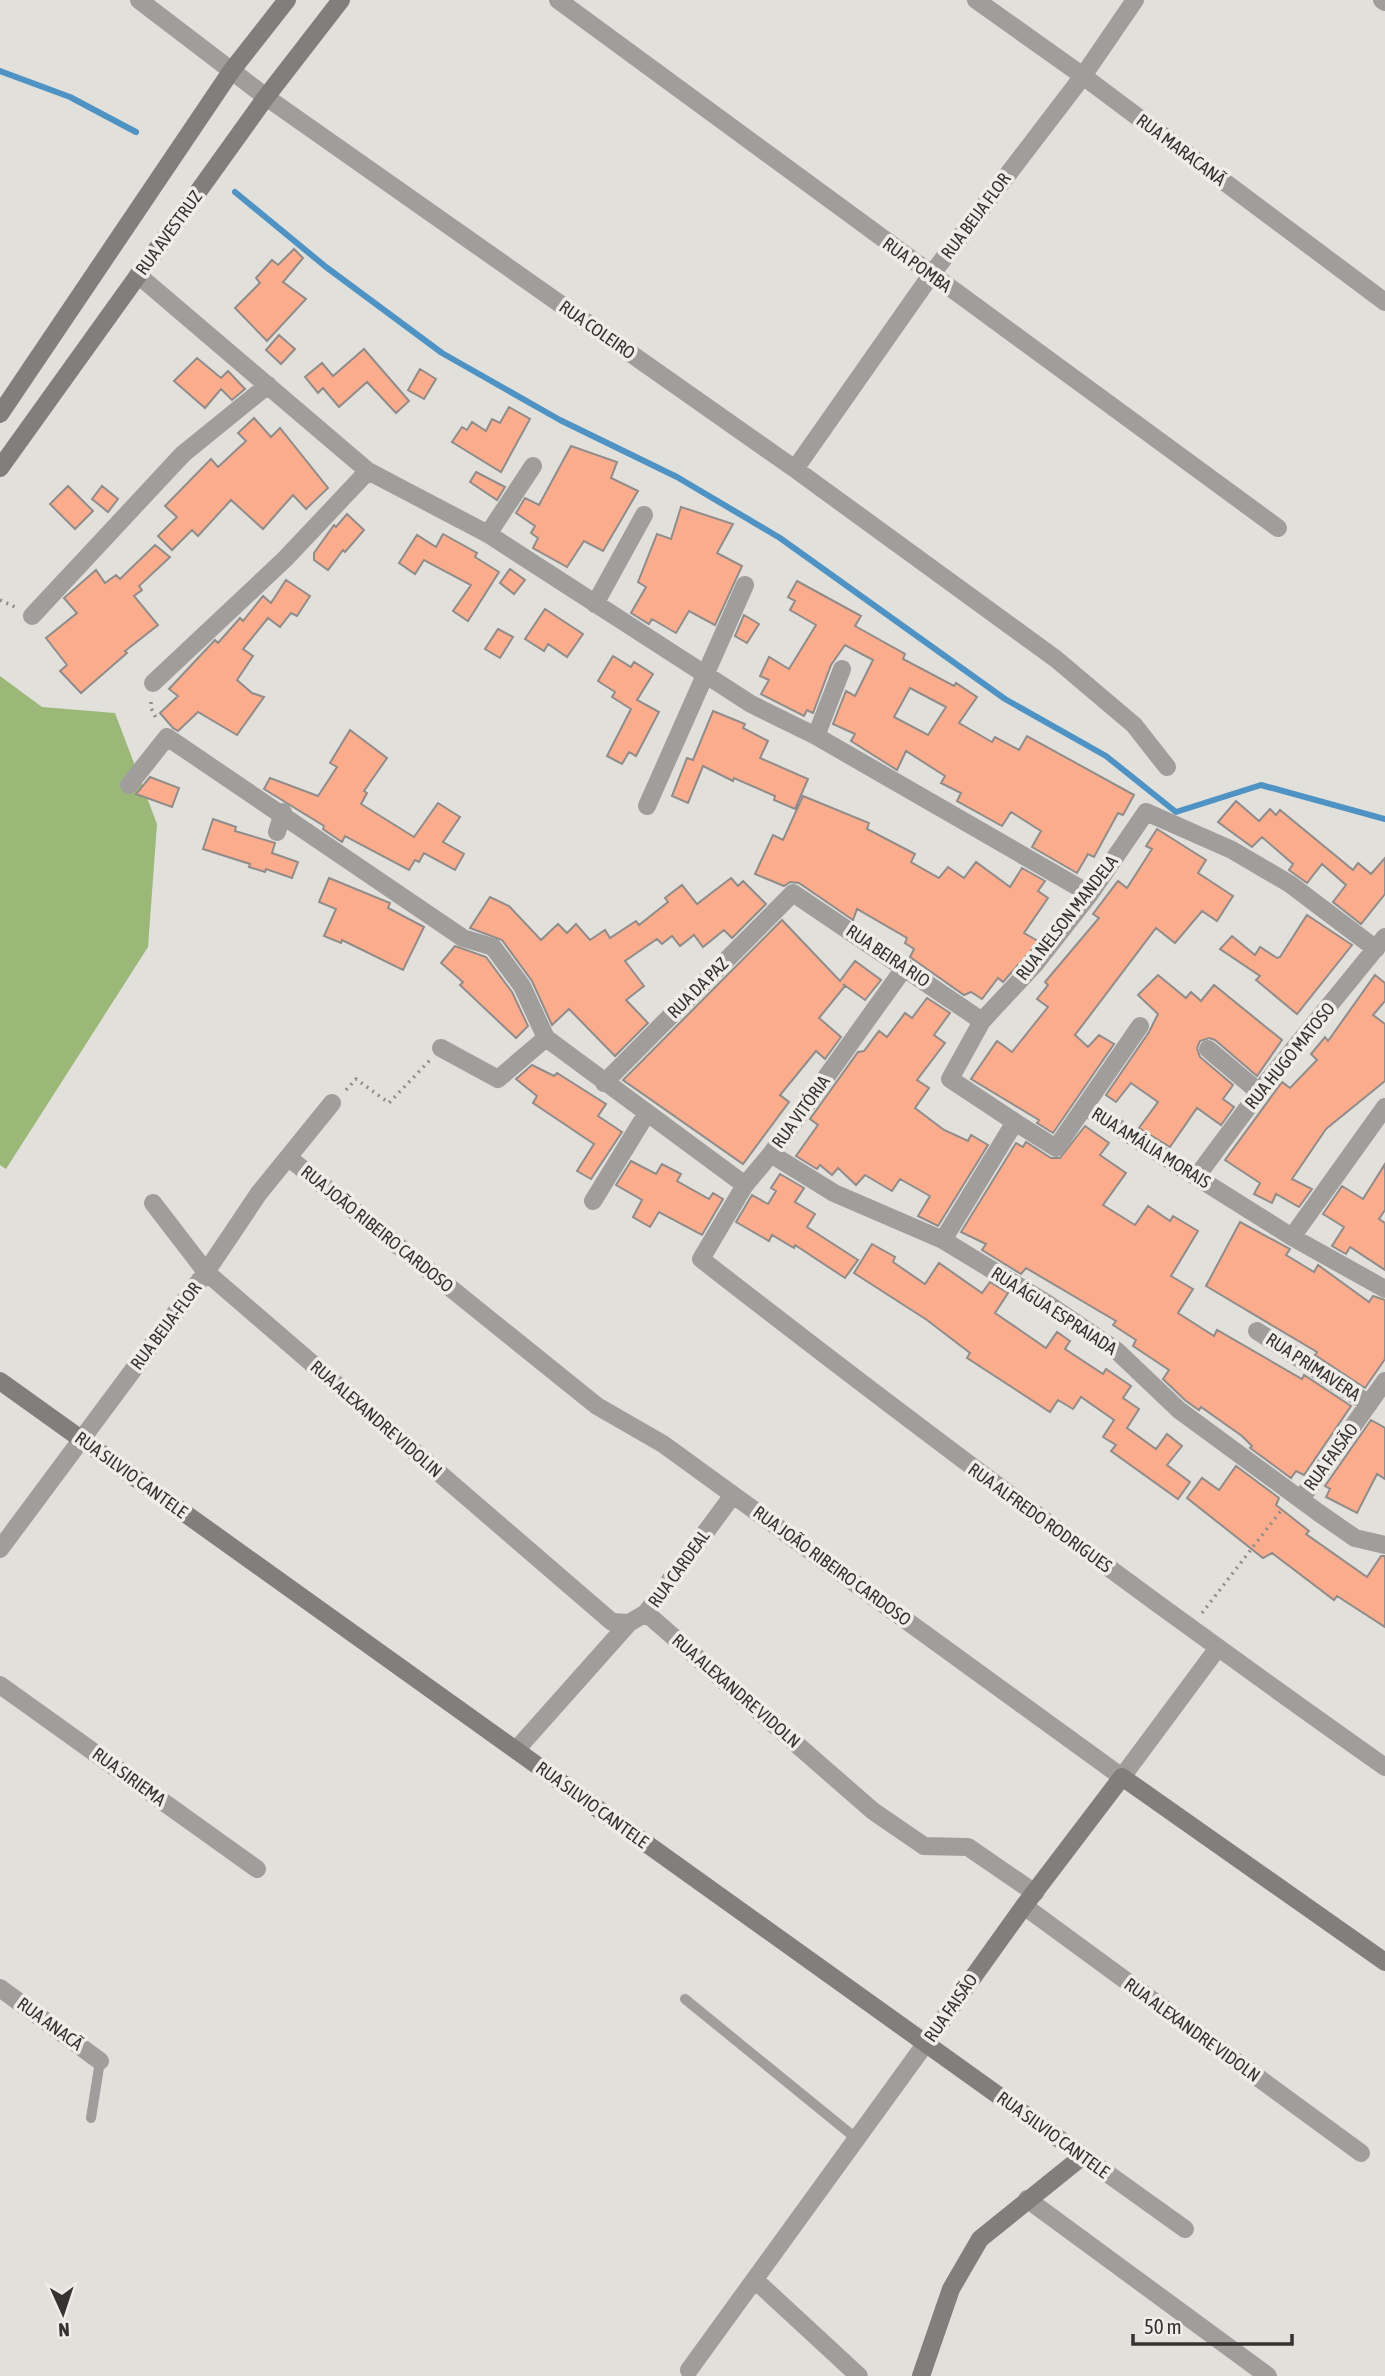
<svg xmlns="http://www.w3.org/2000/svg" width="1385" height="2376" viewBox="0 0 1385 2376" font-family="'Asap Condensed',sans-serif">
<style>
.green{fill:#9bb878}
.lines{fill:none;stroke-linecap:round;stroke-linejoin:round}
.stream{stroke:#4f92c4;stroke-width:6}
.building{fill:#faac8d;stroke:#918c8a;stroke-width:2;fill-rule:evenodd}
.path{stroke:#8e8d8a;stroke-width:3.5;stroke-dasharray:2 5;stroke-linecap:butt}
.lane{stroke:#a09e9d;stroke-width:10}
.street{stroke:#a09e9d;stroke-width:18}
.secondary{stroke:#817e7d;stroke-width:18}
.labels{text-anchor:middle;stroke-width:7;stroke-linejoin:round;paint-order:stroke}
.street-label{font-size:18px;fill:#343332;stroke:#eeede8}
</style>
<rect width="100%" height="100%" fill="#e1e0db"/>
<!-- green -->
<path class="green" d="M0,676L42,707L115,713L157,824L148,947L6,1169L0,1165Z"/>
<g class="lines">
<!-- stream -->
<path class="stream" d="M0,71L70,97L136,132
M235,192L326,267L442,353L560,420L677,477L780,538L1005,699L1106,756L1176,812L1261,785L1385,819"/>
</g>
<!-- building -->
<path class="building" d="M294,249L303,258L283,282L306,299L267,341L235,308L260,283L256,278L272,260L278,265Z
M279,335L295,349L281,364L266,350Z
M364,349L409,401L396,413L367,382L339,407L323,388L318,393L305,377L322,363L333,376Z
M197,358L221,378L228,371L245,389L232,400L221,389L205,408L174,381Z
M420,369L436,379L424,399L408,390Z
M509,407L530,419L501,472L452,442L462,427L467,430L472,422L486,431L492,419L500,423Z
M254,418L271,437L280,428L328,488L306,509L293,495L263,529L231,500L198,536L192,530L172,550L158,536L177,517L165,506L211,459L218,467L246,441L238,433Z
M571,446L617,462L611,478L638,491L603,551L584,541L567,567L533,548L538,538L531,533L535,526L516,513L525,498L539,505Z
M476,472L505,487L497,500L470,482Z
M68,486L93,511L75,529L50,504Z
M102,486L118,499L108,512L92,499Z
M681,507L733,524L717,553L742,566L715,625L689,611L676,633L652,619L649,624L631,613L646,587L638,582L657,534L671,539Z
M347,514L364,530L345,552L343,550L328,570L314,560V553L334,525L336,527Z
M443,534L477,553L475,557L499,572L468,621L453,611L471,585L424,560L415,574L399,563L417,535L436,547Z
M155,545L170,557L139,586L142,590L134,596L158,625L125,651L127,653L81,693L60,671L67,665L46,638L77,613L64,598L96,570L105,583L116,575L120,579Z
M510,569L525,580L514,594L500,583Z
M286,580L310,596L297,616L291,613L280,627L268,618L243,649L253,656L237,680L252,693L264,697L237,735L198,712L178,731L173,728L160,713L178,696L169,689L215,640L218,643L240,618L243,621L263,596L271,603Z
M797,581L861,616L855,626L905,654L903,659L954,686L956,683L977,697L959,723L992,742L995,737L1019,750L1027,736L1134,795L1123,815L1118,813L1094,857L1088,854L1077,873L1032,847L1041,831L1011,812L1002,826L957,801L961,793L941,783L945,776L906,751L897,770L851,741L855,734L833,724L846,691L855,696L873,660L845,645L831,665L813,713L807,710L804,716L761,694L769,680L760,676L769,657L789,669L816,625L790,610L795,601L788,597ZM910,688L946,707L928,735L894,717Z
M545,609L583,634L567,657L548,644L544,651L525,639Z
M744,615L759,624L747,643L735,636Z
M498,629L513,637L500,658L485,649Z
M613,656L631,667L634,662L653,674L637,700L659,712L636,756L629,752L622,764L607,756L631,709L612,697L615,692L598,681Z
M713,711L745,724L743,728L768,741L760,758L808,779L795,809L774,800L775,796L734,778L733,781L703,766L688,803L672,796L687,758L693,760Z
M350,730L387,758L364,791L367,793L361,804L414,837L438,803L460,817L443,842L464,854L455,870L424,853L419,862L415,860L409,870L345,836L342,842L323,829L324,826L264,789L270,778L318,796L337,767L330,763Z
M150,777L179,788L172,807L136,794Z
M803,796L869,823L867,829L915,854L911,862L939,878L948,867L964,878L976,862L1010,887L1022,868L1045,881L1038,891L1048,898L1024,933L1038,941L1034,947L1003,982L998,978L982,999L971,992L964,995L910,957L914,949L905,943L907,938L857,909L853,920L799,883L790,882L784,886L755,874L773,835L783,840Z
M1236,801L1259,821L1270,809L1276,815L1280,810L1353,870L1358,863L1371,874L1385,858V894L1361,924L1333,902L1346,885L1322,864L1307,883L1289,870L1293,864L1262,837L1252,847L1218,822Z
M213,819L236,827L235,831L275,843L272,853L298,862L292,878L266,869L265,872L249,867L250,864L203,849Z
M1157,829L1206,860L1198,873L1233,896L1217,921L1202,911L1175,943L1156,928L1075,1035L1088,1047L1099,1035L1114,1044L1053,1133L1037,1123L1039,1120L971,1079L997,1041L1012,1052L1048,1007L1037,999L1048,985L1045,982L1099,918L1093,914L1118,881L1127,888L1152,849L1146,846Z
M329,878L390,903L388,908L424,927L403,970L342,940L341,943L324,936L336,909L319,902Z
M731,878L738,886L743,881L766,904L732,938L724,930L703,947L694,935L680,946L672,936L662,944L657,939L625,961L644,986L626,1000L648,1023L615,1056L569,1009L552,1025L532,981L502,940L470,928L490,897L509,906L541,940L558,924L567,933L576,924L590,940L605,930L610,938L636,921L639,925L668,902L665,898L682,885L697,904Z
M1307,915L1352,945L1297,1014L1256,980L1260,976L1220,949L1232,936L1255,955L1260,947L1277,958L1280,957Z
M782,920L840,981L855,961L881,980L865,1000L843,984L845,986L819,1018L841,1037L825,1059L816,1051L780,1095L789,1102L743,1164L623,1080Z
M455,946L486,957L512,992L528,1026L516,1038L460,985L463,982L441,963Z
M1158,975L1186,998L1191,992L1201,1001L1214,985L1282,1040L1257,1076L1215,1040L1209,1038L1200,1041L1197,1048L1200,1057L1233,1085L1223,1099L1234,1107L1221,1125L1197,1108L1170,1147L1139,1128L1158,1102L1131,1083L1116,1102L1106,1095L1149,1032L1158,1014L1138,995Z
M1375,975L1385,983V1001L1373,1015L1385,1024V1081L1326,1129L1292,1179L1312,1189L1299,1207L1276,1194L1272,1203L1254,1194L1260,1183L1225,1160L1282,1082L1290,1088L1317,1060L1311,1054L1325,1037L1328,1041Z
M927,998L950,1013L934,1035L945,1043L917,1080L929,1088L915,1108L944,1130L968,1141L971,1135L988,1145L938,1226L918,1216L930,1196L900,1179L892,1191L865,1175L856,1185L838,1168L832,1175L820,1165L817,1169L796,1156L818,1125L810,1119L858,1052L864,1051L879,1031L887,1037L905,1013L912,1018Z
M532,1065L554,1076L557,1073L606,1104L598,1116L622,1132L591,1179L577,1171L594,1144L533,1103L537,1096L516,1079Z
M1085,1126L1109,1143L1100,1155L1126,1173L1103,1205L1135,1225L1148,1206L1170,1221L1173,1216L1198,1231L1171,1276L1193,1289L1178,1313L1214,1336L1217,1330L1302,1379L1304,1375L1351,1406L1304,1475L1296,1471L1291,1478L1250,1448L1252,1446L1242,1436L1201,1407L1199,1410L1186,1401L1163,1379L1169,1370L1133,1346L1136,1340L1113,1325L1116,1321L1026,1268L1021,1274L982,1250L986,1244L961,1232L1016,1143L1023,1147L1026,1142L1051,1158H1060Z
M631,1161L656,1174L662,1164L681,1174L677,1181L709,1199L713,1193L723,1199L702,1235L659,1212L650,1227L633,1217L642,1200L616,1185Z
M1385,1164V1210L1379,1219L1385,1223V1270L1350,1247L1346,1254L1332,1246L1344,1227L1323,1214L1342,1186L1363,1199Z
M780,1174L804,1188L795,1202L815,1214L807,1227L858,1260L845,1278L795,1245L794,1248L772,1235L769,1241L736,1222L752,1195L768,1204L776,1191L771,1188Z
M1240,1222L1290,1249L1286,1255L1314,1272L1318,1265L1369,1302L1373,1296L1385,1300V1359L1365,1388L1315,1355L1317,1352L1206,1286Z
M872,1244L895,1257L893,1262L925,1284L939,1263L982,1293L990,1282L1008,1293L995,1313L1046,1348L1057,1332L1070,1341L1065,1349L1103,1374L1106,1369L1131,1386L1123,1398L1139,1409L1127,1428L1156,1449L1167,1434L1182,1446L1167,1465L1190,1482L1178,1499L1111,1451L1116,1445L1103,1437L1114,1420L1081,1397L1073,1409L1058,1400L1050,1412L967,1358L970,1353L927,1320L854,1273Z
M1371,1420L1385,1428V1479L1377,1474L1357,1513L1326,1497L1330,1489L1325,1486Z
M1236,1466L1279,1498L1276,1505L1309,1531L1306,1534L1367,1577L1381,1556H1385V1627L1337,1596L1334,1600L1272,1553L1263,1558L1187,1498L1202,1478L1219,1490Z"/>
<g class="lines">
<!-- path -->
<path class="path" d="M0,600L15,607
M151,702V708L157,720
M346,1090L356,1079L389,1103L430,1060
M1202,1613L1283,1508"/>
<!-- lane -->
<path class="lane" d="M685,1999L858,2140
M91,2118L100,2061"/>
<!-- street -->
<path class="street" d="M139,0L266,97L795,469L1056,659L1134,725L1167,767
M558,0L1278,528
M976,0L1083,76L1385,302
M1382,0L1385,2
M138,275L368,471L488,534L751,704L816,736L1090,894
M795,469L931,275L1083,76L1135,0
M488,534L533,466
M595,604L644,515
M32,616L183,454L268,385
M153,683L285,559L368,471
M816,736L842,669
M129,785L167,737L463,938L493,947L522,986L546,1038L745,1185
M647,806L745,585
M277,832L283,812
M905,967L771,1154L745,1185L701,1259C925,1434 1153,1603 1385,1767
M441,1048L498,1079L546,1038
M1208,1049L1259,1092
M604,1083L793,893L982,1021
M1085,1107L1292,1237L1385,1289
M1015,1122L950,1079L982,1021L1036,963L1090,894L1146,812L1232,850L1290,884L1376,949
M771,1154L834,1193L943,1240L1048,1304L1117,1351L1179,1410L1319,1513L1355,1538L1385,1545
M289,1158L597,1406L663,1444L1122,1777L1217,1649
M1197,1176L1266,1083L1385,937
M593,1201L647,1113
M153,1203L206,1272L612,1622L629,1623L646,1613L733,1495
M1292,1237L1385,1107
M943,1240L1015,1122L1056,1148L1140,1026
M1257,1331L1369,1404
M1301,1499L1385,1381
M0,1549L206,1272L259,1193L332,1103
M646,1613L873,1811L924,1846L968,1847L1035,1893
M0,1685L257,1869
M516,1750L629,1623
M1024,1906L1361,2153
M0,1988L100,2061
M1083,2156L1185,2229
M1027,2199L1268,2376
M755,2280L859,2376
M689,2370L926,2043"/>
<!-- secondary -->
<path class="secondary" d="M0,414L232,70L287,0
M0,468L266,97L341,0
M0,1381L1083,2156L980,2239L951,2289L921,2376
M926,2043L1024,1906L1122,1777L1385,1962"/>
</g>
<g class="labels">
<!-- street labels -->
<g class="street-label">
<text transform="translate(1181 150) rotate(37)" y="6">RUA MARACANÃ</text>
<text transform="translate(976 216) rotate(-53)" y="6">RUA BEIJA FLOR</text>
<text transform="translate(169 233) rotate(-54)" y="6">RUA AVESTRUZ</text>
<text transform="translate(917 265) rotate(36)" y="6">RUA POMBA</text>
<text transform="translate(597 330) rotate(35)" y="6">RUA COLEIRO</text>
<text transform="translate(1067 918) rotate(-52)" y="6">RUA NELSON MANDELA</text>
<text transform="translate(888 956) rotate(34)" y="6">RUA BEIRA RIO</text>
<text transform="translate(698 988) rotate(-45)" y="6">RUA DA PAZ</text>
<text transform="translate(1290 1056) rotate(-51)" y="6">RUA HUGO MATOSO</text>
<text transform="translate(801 1112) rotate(-54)" y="6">RUA VITÓRIA</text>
<text transform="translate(1151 1148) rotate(32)" y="6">RUA AMÁLIA MORAIS</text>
<text transform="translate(377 1229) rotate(39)" y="6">RUA JOÃO RIBEIRO CARDOSO</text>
<text transform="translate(1054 1311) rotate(33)" y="6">RUA ÁGUA ESPRAIADA</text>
<text transform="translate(166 1326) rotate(-53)" y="6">RUA BEIJA-FLOR</text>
<text transform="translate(1313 1367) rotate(33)" y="6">RUA PRIMAVERA</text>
<text transform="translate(376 1419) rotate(41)" y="6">RUA ALEXANDRE VIDOLIN</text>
<text transform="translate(1331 1457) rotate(-54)" y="6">RUA FAISÃO</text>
<text transform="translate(131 1475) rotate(36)" y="6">RUA SILVIO CANTELE</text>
<text transform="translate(1040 1518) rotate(36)" y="6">RUA ALFREDO RODRIGUES</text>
<text transform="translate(832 1566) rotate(36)" y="6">RUA JOÃO RIBEIRO CARDOSO</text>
<text transform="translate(679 1569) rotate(-54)" y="6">RUA CARDEAL</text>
<text transform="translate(736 1691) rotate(41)" y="6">RUA ALEXANDRE VIDOLN</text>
<text transform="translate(129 1777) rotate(36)" y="6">RUA SIRIEMA</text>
<text transform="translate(592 1805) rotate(36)" y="6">RUA SILVIO CANTELE</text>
<text transform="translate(951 2008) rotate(-55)" y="6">RUA FAISÃO</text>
<text transform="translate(50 2024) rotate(36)" y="6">RUA ANACÃ</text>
<text transform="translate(1192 2030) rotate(36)" y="6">RUA ALEXANDRE VIDOLN</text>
<text transform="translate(1053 2135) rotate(36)" y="6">RUA SILVIO CANTELE</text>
</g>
</g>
<!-- north arrow -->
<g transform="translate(63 2313) rotate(177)" stroke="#eeede8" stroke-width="5" paint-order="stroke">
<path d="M0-5L12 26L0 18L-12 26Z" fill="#343332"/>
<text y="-10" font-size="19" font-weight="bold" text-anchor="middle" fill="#343332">N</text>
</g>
<!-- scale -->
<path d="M1133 2334v10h159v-10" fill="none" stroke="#343332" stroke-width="3.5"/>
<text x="1144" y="2334" font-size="21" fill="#343332" stroke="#eeede8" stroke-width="5" paint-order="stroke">50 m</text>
</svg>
